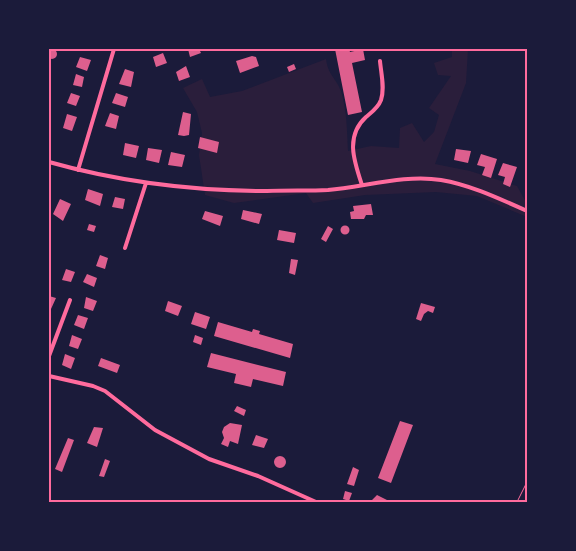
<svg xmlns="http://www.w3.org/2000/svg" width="576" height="551" viewBox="0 0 576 551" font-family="'IBM Plex Sans',sans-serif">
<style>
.green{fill:#2a1e3b}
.building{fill:#dd5f8e}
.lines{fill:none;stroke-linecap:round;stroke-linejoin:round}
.path{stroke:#ff6b9d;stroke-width:1}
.minor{stroke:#ff6b9d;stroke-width:4}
.neatline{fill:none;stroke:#ff6b9d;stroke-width:2}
</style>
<rect width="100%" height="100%" fill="#1b1b3a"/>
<!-- green -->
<path class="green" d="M452,49H468L466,83L435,164L470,171L517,186L527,204V217L477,196L436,192L365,195L313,203L306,193L234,203L205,195L199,155L202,133L197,112L183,88L202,79L210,97L242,91L326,59C328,75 336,78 341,91C347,111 347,131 348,151L371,146L399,148L400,128L412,123L424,142L434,132L439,115L429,108L451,76L438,75L434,63L452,57Z"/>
<!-- building -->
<path class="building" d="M188,49H199L201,53L190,57Z
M335,49H349L350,52L363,49L365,60L352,63L362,112L348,115Z
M47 54a5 5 0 1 1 10 0a5 5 0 1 1-10 0Z
M163,53L167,63L156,67L153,57Z
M252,56L256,57L259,66L240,73L236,61Z
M80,57L91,60L87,71L76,67Z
M294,64L296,69L289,72L287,67Z
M186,66L190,77L179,81L176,72Z
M125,69L134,72L131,87L119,84Z
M76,74L84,77L82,87L73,85Z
M71,93L80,96L76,106L67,103Z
M116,93L128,97L125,107L112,103Z
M183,112L191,114L189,135L184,136L178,135Z
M110,113L119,116L116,129L105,126Z
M67,114L77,117L72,131L63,128Z
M200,137L219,142L217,153L198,148Z
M125,143L139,146L136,158L123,155Z
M148,148L162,150L159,163L146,160Z
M456,149L471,151L468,163L454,160Z
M171,152L185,155L182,167L168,165Z
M481,154L497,159L491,178L482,175L485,167L477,165Z
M503,163L517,167L510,187L503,184L505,177L498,175Z
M88,189L103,194L100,206L85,200Z
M115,197L125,199L123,209L112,207Z
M60,199L71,204L63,221L53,214Z
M371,204L373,215H366L364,219H351L350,212L354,211L353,206Z
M243,210L262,214L259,224L241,219Z
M205,211L223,216L220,226L202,219Z
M89,224L96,226L94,232L87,230Z
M340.5 230a4.5 4.5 0 1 1 9 0a4.5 4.5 0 1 1-9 0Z
M328,226L333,229L326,242L321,239Z
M279,230L296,233L294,243L277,240Z
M100,255L108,258L105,269L96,266Z
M291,259L298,260L295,275L289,273Z
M66,269L75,272L71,282L62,280Z
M87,274L97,278L94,287L83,282Z
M49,296L56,298L51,309L49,308Z
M86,297L97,301L93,311L84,308Z
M168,301L182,306L178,316L165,311Z
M421,303L435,307L433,313L428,311L424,314L421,321L416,319Z
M195,312L210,317L206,329L191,324Z
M78,315L88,318L84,329L74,325Z
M218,322L252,332L253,329L260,331L259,334L293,344L290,358L214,336Z
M72,335L82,339L78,349L69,346Z
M195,335L203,338L201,345L193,342Z
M211,353L286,372L283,386L253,379L251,387L234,383L236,374L207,367Z
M65,354L75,358L71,369L62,365Z
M101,358L120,365L117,373L98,366Z
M237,406L246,410L244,416L234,411Z
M400,421L413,425L391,483L378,478Z
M230,423L242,425L238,444L230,441L228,447L221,444L224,438L222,432L224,427Z
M94,427L103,428L97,447L87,443Z
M256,435L268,439L264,448L252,445Z
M68,438L74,440L62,472L55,469Z
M274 462a6 6 0 1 1 12 0a6 6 0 1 1-12 0Z
M105,459L110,461L104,477L99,476Z
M353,467L359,470L354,486L347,484Z
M345,491L352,493L349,501L343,499Z
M377,495L391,502H370Z"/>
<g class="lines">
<!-- path -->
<path class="path" d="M517,502L527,482"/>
<!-- minor -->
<path class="minor" d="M49,162C120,182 193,191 267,191C287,190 308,191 328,190C364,187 405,174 441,180C471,185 500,199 527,211
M78,170L114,49
M362,185C354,161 345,136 366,117C372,112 378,108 381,100C385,88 381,73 380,61
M125,248L146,183
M49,356L70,300
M49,376L93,386L105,391L155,430L209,459L258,476L316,502"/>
</g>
<!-- border -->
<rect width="576" height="551" fill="none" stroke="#1b1b3a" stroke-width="100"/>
<rect x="50" y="50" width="476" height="451" class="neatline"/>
</svg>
